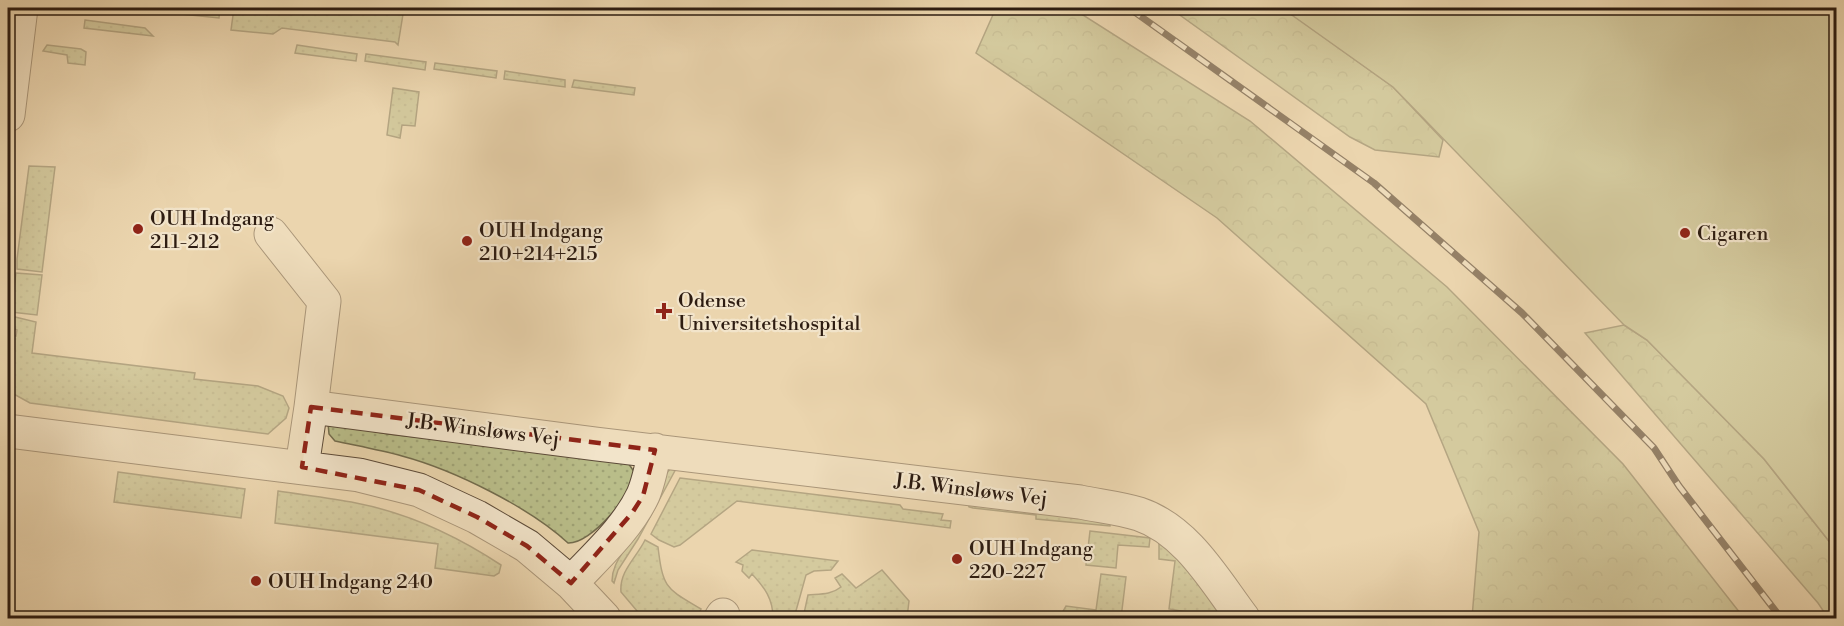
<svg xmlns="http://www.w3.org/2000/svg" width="1844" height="626" viewBox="0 0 1844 626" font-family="'Libre Bodoni',serif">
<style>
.grass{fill:url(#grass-dots);stroke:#736c4d;stroke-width:1.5}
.forest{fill:url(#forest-crowns);stroke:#736c4d;stroke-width:1.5}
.park{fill:#b9bd89;stroke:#736c4d;stroke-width:1.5}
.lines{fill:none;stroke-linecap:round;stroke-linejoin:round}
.minor-casing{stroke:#5c4a38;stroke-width:35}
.minor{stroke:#f2e4ca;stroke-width:33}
.rail-casing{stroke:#2d1c11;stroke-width:7}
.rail{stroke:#f2e4ca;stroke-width:4.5;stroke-dasharray:14;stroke-linecap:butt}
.marked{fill:none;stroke:#8f2418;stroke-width:4.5;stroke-dasharray:12 8;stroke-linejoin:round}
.poi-dot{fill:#8f2418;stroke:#f2e4ca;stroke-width:2}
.labels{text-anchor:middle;stroke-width:4.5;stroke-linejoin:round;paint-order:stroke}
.poi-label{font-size:20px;fill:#2d1c11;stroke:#f2e4ca;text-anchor:start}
.street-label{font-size:20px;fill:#2d1c11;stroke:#f2e4ca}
</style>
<defs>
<pattern id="grass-dots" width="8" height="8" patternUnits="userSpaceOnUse" patternTransform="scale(1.5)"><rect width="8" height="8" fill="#b9bd89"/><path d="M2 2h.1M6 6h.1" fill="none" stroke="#9fa275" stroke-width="1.8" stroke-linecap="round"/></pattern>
<pattern id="forest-crowns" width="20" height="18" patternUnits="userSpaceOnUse" patternTransform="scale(1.5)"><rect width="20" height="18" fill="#b9bd89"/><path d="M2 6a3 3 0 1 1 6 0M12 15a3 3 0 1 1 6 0" fill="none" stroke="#9fa275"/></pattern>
</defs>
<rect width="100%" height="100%" fill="#ebd6ae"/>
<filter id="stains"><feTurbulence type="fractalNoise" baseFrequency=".00333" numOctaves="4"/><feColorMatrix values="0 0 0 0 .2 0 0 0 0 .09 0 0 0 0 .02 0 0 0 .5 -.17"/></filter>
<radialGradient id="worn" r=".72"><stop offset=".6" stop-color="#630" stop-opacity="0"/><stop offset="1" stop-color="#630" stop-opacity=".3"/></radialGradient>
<!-- grass -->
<path class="grass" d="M122,8H220L219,18Z
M234,8H404L398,45L395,42L282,28L273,34L231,30Z
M85,20L145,28L153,36L84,28Z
M47,45L81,49L86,52L85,65L68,63L67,55L43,51Z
M297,45L357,54L356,61L295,53Z
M366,54L426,62L425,70L365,61Z
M435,63L497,71L496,78L434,69Z
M505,71L565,80V87L504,79Z
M574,80L635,88L634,95L572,87Z
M393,88L419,92L415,126L402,125L400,138L387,135Z
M29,166L55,167L42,272L17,269V259Z
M16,273L42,275L37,315L11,312Z
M11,316L36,322L32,353L195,373L194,379L258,386L283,396L289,408L286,418L268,434L30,403L10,392L8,385L9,334L16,336L17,330L9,326Z
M328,423L388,434L626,460L635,473C632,495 591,544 568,543C529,507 454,470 402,456C380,450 358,446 335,441L329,434Z
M677,467L638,539L618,570L614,583L612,581C612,564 623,554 631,539C642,518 654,496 665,475L671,468Z
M118,472L245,489L241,518L114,502Z
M680,478L900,505L903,509L943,514L941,520L951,521L950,528L737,501L680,545L674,547L659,540L651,534Z
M278,491C304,495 330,498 356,503C408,513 457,536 501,565L499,573L494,576L435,568L438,544L275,523Z
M968,502L1111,519L1110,526L1036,519V515L973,508L969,507Z
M1090,531L1150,538L1149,547L1118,545L1116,568L1086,565Z
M1159,535L1183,558L1224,617L1222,618L1169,609L1175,561L1159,559Z
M645,540L658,547C663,589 666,588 701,609L699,613C679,614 662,619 643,618L621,592C619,571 637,557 645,540Z
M752,550L838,561L831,570L814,571L806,575L794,618H773C773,599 765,588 752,574L749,578L742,571L743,565L736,562Z
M882,570L909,601L907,618H803L808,595C821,594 831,595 841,587L835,578L842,574L856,588Z
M1101,574L1126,577L1121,618H1059L1066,606L1096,610Z"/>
<!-- forest -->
<path class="forest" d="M996,8H1072L1250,121L1447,287L1623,464L1744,618H1472L1479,532L1426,404L1217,218L976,53Z
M1170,8H1283L1393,87L1443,140L1439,157L1375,150L1350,137Z
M1624,325L1647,340L1764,459L1836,550V618H1828L1818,603L1585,333Z"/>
<!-- park -->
<path class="park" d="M1282,8H1836V550L1764,459L1647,340L1624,325L1393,87Z"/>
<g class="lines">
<!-- minor casing -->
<g class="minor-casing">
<path id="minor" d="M8,115L21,8
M271,234L324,301L311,407
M8,431L359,475L419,490L477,517L527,546L571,583L604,618
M302,467L311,407L596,444L1080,502C1099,506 1120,508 1139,514C1187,530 1215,581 1243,618
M571,583C596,556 627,529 643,495C649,481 652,465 655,450
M721,618L723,615"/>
</g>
<!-- minor -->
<use href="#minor" class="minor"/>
<!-- rail casing -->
<g class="rail-casing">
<path id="rail" d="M1129,8L1374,183L1522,313L1654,448L1679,486L1781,618"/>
</g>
<!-- rail -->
<use href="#rail" class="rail"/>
</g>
<!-- marked area -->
<path d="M0 0H1844V626H0ZM311,407L655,450L643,496L632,513L571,583L527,546L477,517L419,490L302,467Z" fill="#ebd6ae" fill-opacity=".55" fill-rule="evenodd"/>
<path class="marked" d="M311,407L655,450L643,496L632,513L571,583L527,546L477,517L419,490L302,467Z"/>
<!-- markers -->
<g class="poi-dot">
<circle cx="138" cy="229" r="6"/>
<circle cx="1685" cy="233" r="6"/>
<circle cx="467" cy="241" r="6"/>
<path d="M661 302h6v6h6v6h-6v6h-6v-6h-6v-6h6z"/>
<circle cx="957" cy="559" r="6"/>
<circle cx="256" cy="581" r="6"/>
</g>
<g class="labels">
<!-- poi labels -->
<g class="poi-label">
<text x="150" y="225">OUH Indgang<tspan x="150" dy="23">211-212</tspan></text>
<text x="479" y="237">OUH Indgang<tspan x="479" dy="23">210+214+215</tspan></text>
<text x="1697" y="240">Cigaren</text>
<text x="678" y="307">Odense<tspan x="678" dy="23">Universitetshospital</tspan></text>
<text x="969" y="555">OUH Indgang<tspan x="969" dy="23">220-227</tspan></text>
<text x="268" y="588">OUH Indgang 240</text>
</g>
<!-- street labels -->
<g class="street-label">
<text transform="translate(483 429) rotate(7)" y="7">J.B. Winsløws Vej</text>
<text transform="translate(971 489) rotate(7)" y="7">J.B. Winsløws Vej</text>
</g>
</g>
<!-- margin -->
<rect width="1844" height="626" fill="none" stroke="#ebd6ae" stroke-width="30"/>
<rect x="9" y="9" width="1826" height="608" fill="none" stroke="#2d1c11" stroke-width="3"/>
<rect x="15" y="15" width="1814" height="596" fill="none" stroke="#2d1c11" stroke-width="1.5"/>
<rect width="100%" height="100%" filter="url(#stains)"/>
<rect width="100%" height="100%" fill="url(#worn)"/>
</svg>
